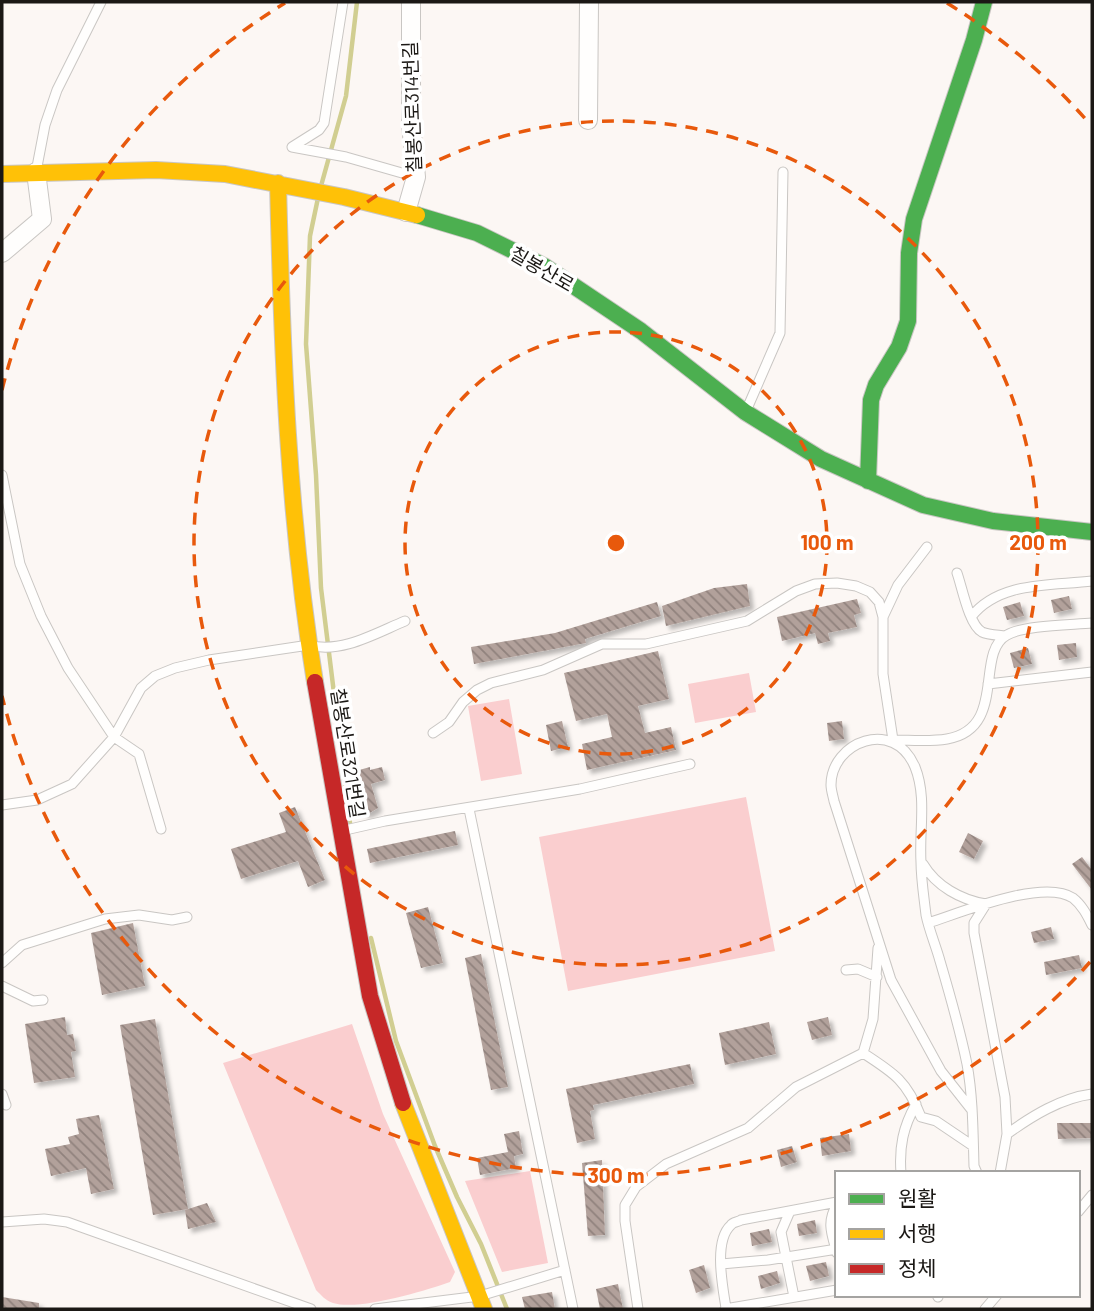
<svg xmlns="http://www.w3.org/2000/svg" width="1094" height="1311" viewBox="0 0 1094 1311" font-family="Barlow,'Noto Sans KR',sans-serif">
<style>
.garden{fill:#facecf}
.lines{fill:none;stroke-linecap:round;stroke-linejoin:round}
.stream{stroke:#d1ce91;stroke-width:4.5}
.building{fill:url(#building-back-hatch);filter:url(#shadow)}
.lane-casing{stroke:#c9c6c3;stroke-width:11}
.street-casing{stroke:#c9c6c3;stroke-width:20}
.fast-casing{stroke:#c9c6c3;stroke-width:18}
.slow-casing{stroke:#c9c6c3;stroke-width:18}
.jam-casing{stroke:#c9c6c3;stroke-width:18}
.lane{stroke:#fffefd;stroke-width:9}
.street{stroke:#fffefd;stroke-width:18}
.fast{stroke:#4caf50;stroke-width:16}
.slow{stroke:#ffc107;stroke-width:16}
.jam{stroke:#c62828;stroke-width:16}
.ring{fill:none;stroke:#e8590c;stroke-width:3.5;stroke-dasharray:12 9}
.labels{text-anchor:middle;stroke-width:7;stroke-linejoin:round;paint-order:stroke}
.street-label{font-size:19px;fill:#1b1815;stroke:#fff}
.centre{fill:#e8590c;stroke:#fff;stroke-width:3.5}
.ring-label{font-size:21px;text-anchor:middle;font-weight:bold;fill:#e8590c;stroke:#fff;stroke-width:7;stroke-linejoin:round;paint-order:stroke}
</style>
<defs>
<pattern id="building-back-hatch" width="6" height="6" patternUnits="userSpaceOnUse" patternTransform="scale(1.75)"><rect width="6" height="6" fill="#b2a19b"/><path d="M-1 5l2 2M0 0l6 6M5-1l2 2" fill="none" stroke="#90827d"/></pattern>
<filter id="shadow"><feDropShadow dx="4" dy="4" stdDeviation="2" flood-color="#0004"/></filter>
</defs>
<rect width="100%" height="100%" fill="#fcf7f4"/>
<!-- garden -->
<path class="garden" d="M749,673L756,712L695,723L688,684Z
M509,699L522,774L481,781L468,706Z
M746,797L775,951L568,991L539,837Z
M352,1024L383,1114L455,1272L450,1282C424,1291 359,1311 333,1303C326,1301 321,1295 316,1290L223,1063Z
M530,1171L548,1263L502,1272L465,1181Z"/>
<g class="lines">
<!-- stream -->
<path class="stream" d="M321,186L346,96L357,2
M318,198L310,236L306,344L316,475L321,588L350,823
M371,938L396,1041L435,1146L457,1197L481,1244L507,1309"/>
</g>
<!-- building -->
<path class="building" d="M747,584L750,606L666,626L662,606L714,588Z
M1069,596L1072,609L1054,613L1051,600Z
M857,599L861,613L854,615L857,627L828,633L830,641L818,644L815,633L782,641L777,617Z
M657,602L661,616L585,639L586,643L474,664L471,647L555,633Z
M1020,602L1024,616L1007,620L1003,607Z
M1076,643L1077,657L1059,660L1057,645Z
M1028,648L1032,664L1014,668L1010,653Z
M658,651L669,699L638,706L645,733L671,727L676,750L587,770L582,744L612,737L607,714L576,721L564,673Z
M562,721L568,747L551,751L546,725Z
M842,721L844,739L829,741L827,723Z
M370,767V770L382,767L385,780L371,784L378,808L368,814L363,813L352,772Z
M295,807L325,880L308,887L298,861L241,879L231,849L286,832L279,813Z
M455,831L458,845L370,863L367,849Z
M968,833L983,841L974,859L959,852Z
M1082,857L1092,870V890L1072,864Z
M428,907L443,963L421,968L406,913Z
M133,923L145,986L102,995L91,933Z
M1051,927L1054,939L1034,943L1031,932Z
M481,954L508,1087L491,1090L465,958Z
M1079,955L1082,968L1046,975L1044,962Z
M65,1017L67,1035L73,1034L76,1051L71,1052L75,1077L34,1083L25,1024Z
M828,1017L832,1035L812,1040L807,1022Z
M155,1019L188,1209L153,1215L120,1025Z
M769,1022L776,1054L725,1065L719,1033Z
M690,1064L694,1084L593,1105L594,1110L590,1111L595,1139L577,1143L566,1089Z
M99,1115L114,1189L91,1194L86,1168L51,1176L45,1149L70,1144L68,1137L79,1134L76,1119Z
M1057,1123H1092V1138L1058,1139Z
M519,1131L523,1154L514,1156L516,1168L480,1175L477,1158L508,1152L504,1134Z
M849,1134L851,1151L822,1156L820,1138Z
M792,1146L797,1162L781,1167L777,1150Z
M602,1160L605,1235L588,1236L582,1163Z
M207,1203L216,1222L188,1229L185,1210Z
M815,1220L817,1233L799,1236L797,1224Z
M769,1229L772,1242L752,1246L750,1233Z
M826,1262L829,1276L810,1281L806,1266Z
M704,1265L710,1288L696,1293L689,1270Z
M777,1271L780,1283L761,1289L758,1276Z
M618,1284L623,1309H600L596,1289Z
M552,1292L555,1309H525L522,1297Z
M2,1297L39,1303V1309H2Z"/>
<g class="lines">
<!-- lane casing -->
<g class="lane-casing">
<path id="lane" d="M343,2L324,123L319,130L292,147L346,157L416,177
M36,172L45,125L57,90L101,2
M746,411L780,333L783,172
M2,475L20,564L41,616L68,668L114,737L139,754L161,829
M957,573C962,587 969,625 982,632C988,635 998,635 1005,636
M883,617L898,585L927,547
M971,617C999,581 1051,586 1092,581
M988,684L1092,672
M433,733L449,722L463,702L477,690L491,683L543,670L602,644H646L747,621L796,591L815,584L837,583L856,586L870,592L879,602L883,617V674L893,740C910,740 930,742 947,739C1008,728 974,653 1007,635C1024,625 1071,625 1092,623
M2,805L37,800L72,784L114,737L141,688L155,676L175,668L209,660L309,645C341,654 376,633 405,621
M469,809L573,1309
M341,831L385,821L580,789L690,764
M923,864C936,886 961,900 986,904L974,923V933L1005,1097L1007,1134
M928,923C960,913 1043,878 1073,898C1082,905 1087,915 1092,925
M2,963L22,945L105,919L139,915L172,920L187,917
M846,970L858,969L877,977
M2,986L33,1001L43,1000
M863,1053C894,1073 907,1081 921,1117L936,1121L973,1146
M2,1094L6,1105
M971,1109L941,1071L891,980L834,801C833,796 831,790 831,785C831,742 894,717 915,767C927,797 919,830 921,862C921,879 924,897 926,915C929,930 936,946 940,961C950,995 960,1030 967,1064C973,1097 973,1132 974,1166L977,1173
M901,1173C899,1147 903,1127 916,1104
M1000,1173L1007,1134C1032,1116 1061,1098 1092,1094
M837,1205C826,1222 832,1235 837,1253
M790,1211L781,1232L794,1297
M1078,1212L1092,1195
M2,1222L44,1219L67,1222L311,1309
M721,1264L768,1260L837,1249
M937,1295L938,1297
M726,1308C723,1288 713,1241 731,1225C733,1222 738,1222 741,1220L837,1202
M375,1309L480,1296L565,1270
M638,1309L625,1221V1205L636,1187L666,1164L748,1128L796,1087L863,1053L873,1019L878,948
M725,1309L837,1290
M985,1309L997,1295"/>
</g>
<!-- street casing -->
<g class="street-casing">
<path id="street" d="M588,120L589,2
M406,212L416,177L411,124V2
M2,253L42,219L36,172"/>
</g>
<!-- fast casing -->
<g class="fast-casing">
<path id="fast" d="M417,215L477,233L544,266L641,331L745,412L821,459L923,505L993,521L1092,532
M868,481L871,400L876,385L899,347L908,321L909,253L914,219L974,40L984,2"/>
</g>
<!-- slow casing -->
<g class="slow-casing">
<path id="slow" d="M2,174L156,170L225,174L344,197L417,215
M278,183C282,350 288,517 315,682
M403,1103L484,1309"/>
</g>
<!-- jam casing -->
<g class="jam-casing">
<path id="jam" d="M315,682L370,996L403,1103"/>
</g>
<!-- lane -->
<use href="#lane" class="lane"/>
<!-- street -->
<use href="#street" class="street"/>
<!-- fast -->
<use href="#fast" class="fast"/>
<!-- slow -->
<use href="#slow" class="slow"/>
<!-- jam -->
<use href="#jam" class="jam"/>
</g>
<!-- distance rings -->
<g class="ring">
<circle cx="616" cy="543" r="211"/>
<circle cx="616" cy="543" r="422"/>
<path d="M1090 962A633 633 0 0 1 2 696M2 390A633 633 0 0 1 285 3M947 3A633 633 0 0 1 1090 124"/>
</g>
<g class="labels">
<!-- street labels -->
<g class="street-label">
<text transform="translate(412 107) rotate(-92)" y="7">칠봉산로314번길</text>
<text transform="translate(542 269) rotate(30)" y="7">칠봉산로</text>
<text transform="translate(348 753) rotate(81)" y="7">칠봉산로321번길</text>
</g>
</g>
<circle cx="616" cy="543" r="10" class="centre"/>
<g class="ring-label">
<text x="827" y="550">100 m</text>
<text x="1038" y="550">200 m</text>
<text x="616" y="1183">300 m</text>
</g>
<!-- border -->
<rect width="1094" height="1311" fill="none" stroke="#1b1815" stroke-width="7"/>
<!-- legend -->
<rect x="835" y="1171" width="245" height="126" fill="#ffffff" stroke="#a4a3a1" stroke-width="2"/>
<rect x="849" y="1194" width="35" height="10" fill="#4caf50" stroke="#a4a3a1" stroke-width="2"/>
<text x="898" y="1206" font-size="21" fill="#1b1815">원활</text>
<rect x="849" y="1229" width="35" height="10" fill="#ffc107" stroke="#a4a3a1" stroke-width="2"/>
<text x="898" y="1241" font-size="21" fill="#1b1815">서행</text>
<rect x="849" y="1264" width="35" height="10" fill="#c62828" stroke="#a4a3a1" stroke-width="2"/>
<text x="898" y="1276" font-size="21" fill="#1b1815">정체</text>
</svg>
